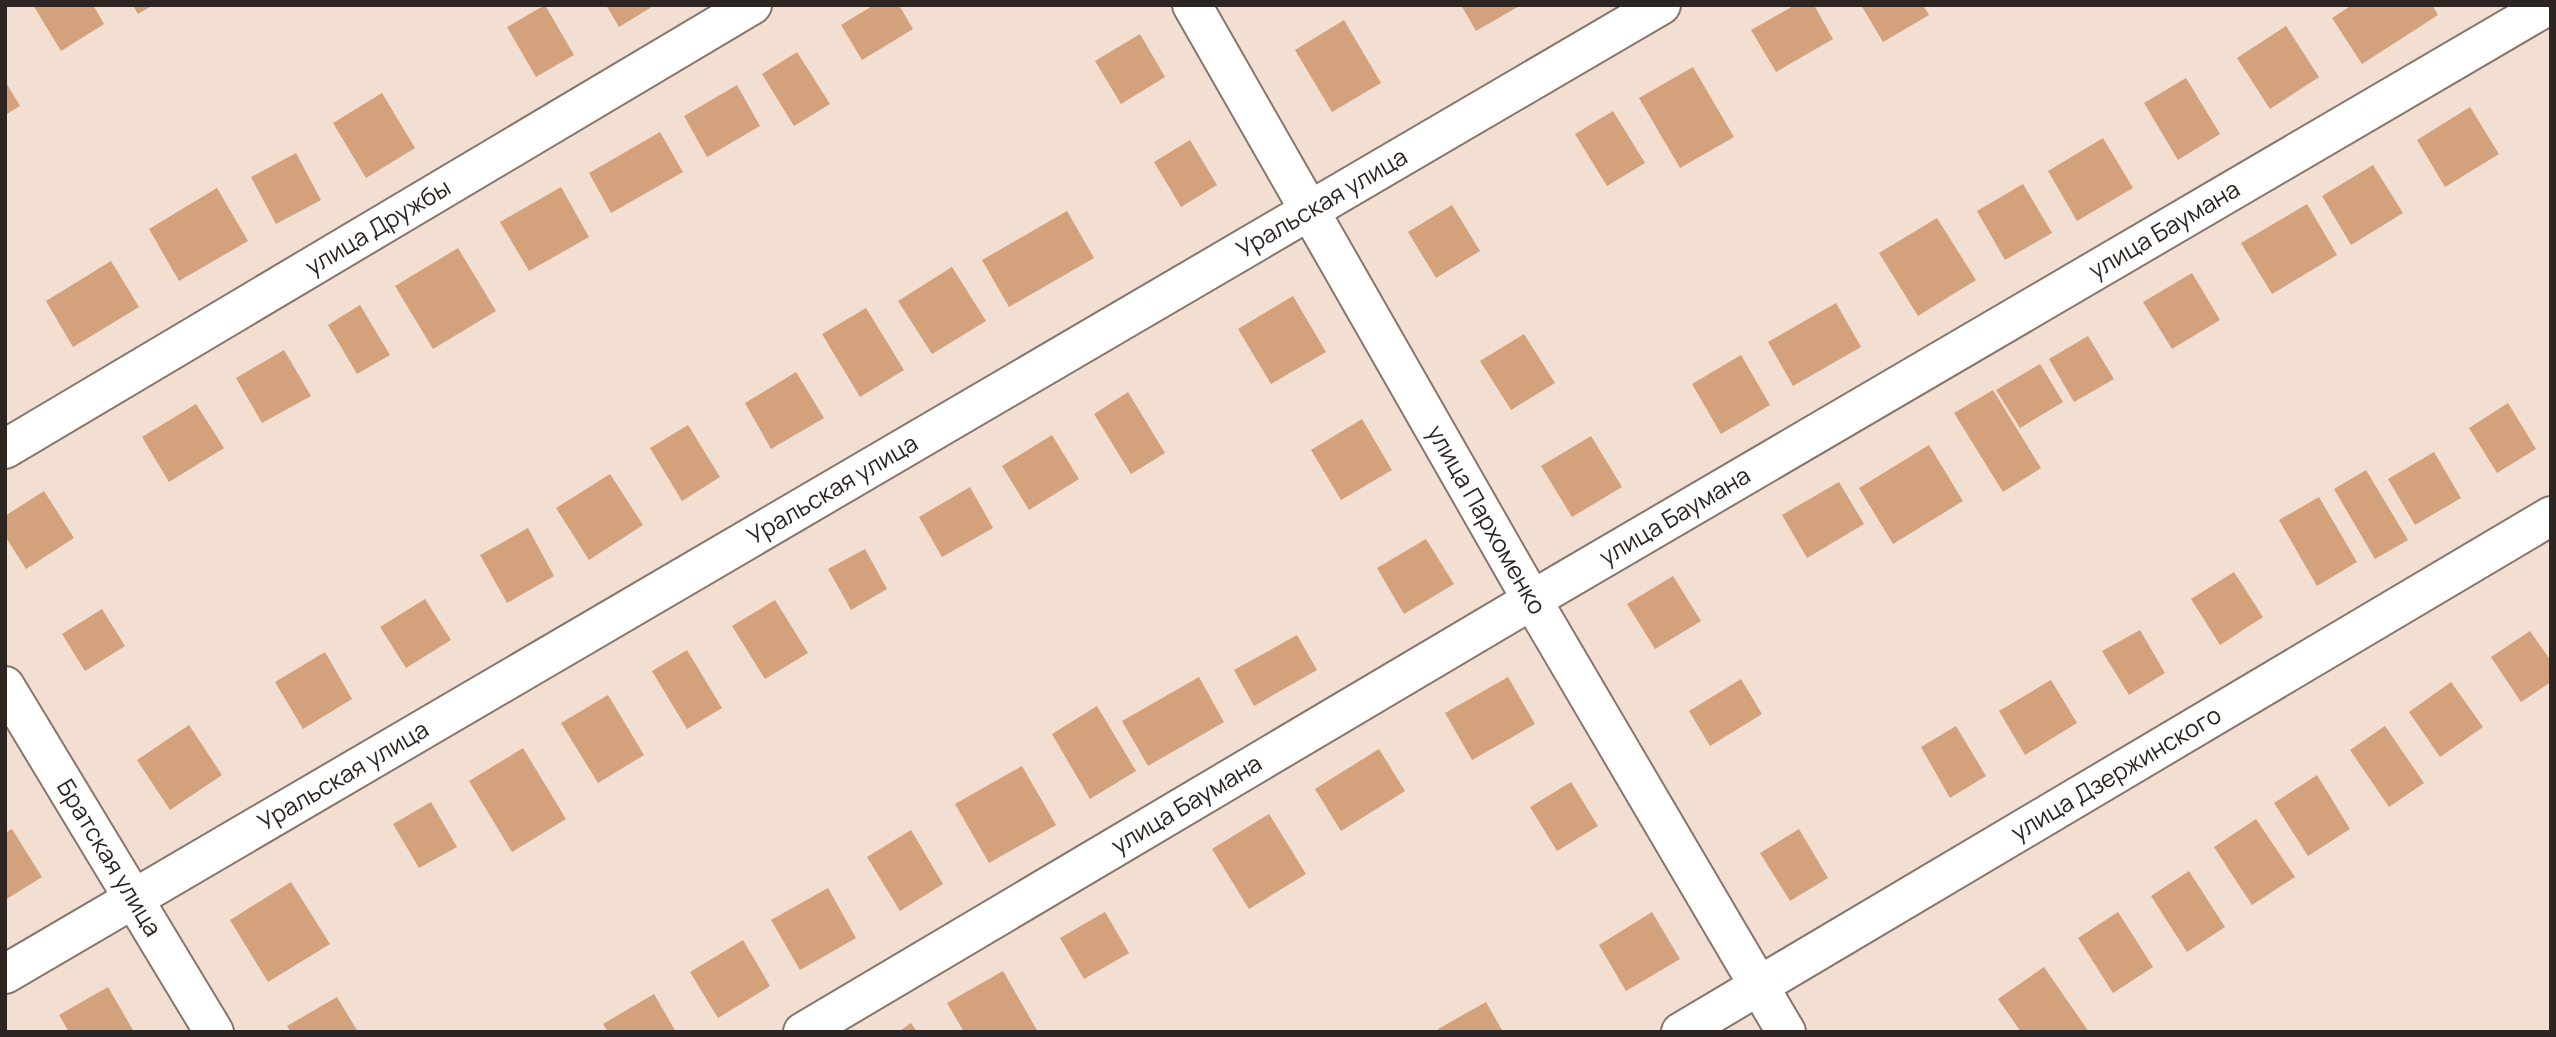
<svg xmlns="http://www.w3.org/2000/svg" width="2556" height="1037" viewBox="0 0 2556 1037" font-family="Manrope,sans-serif">
<style>
.building{fill:#d3a17c}
.lines{fill:none;stroke-linecap:round;stroke-linejoin:round}
.minor-casing{stroke:#87766b;stroke-width:42}
.minor{stroke:#fff;stroke-width:38}
.labels{text-anchor:middle;stroke-width:5;stroke-linejoin:round;paint-order:stroke}
.street-label{font-size:24px;fill:#2c2521;stroke:#fcede3}
</style>
<rect width="100%" height="100%" fill="#f2dfd2"/>
<!-- building -->
<path class="building" d="M33,5H93L104,24L61,51Z
M133,5H153L138,14Z
M545,5L574,55L536,77L507,27Z
M606,5H655L619,27Z
M874,5H899L913,29L862,60L841,25Z
M1461,5H1521L1476,31Z
M1795,5H1814L1833,39L1776,72L1751,30Z
M1861,5H1923L1929,15L1883,42Z
M2352,5H2432L2438,15L2362,64L2332,18Z
M1344,20L1381,83L1332,112L1295,50Z
M2286,26L2319,77L2270,109L2237,58Z
M1140,34L1165,77L1121,104L1095,61Z
M797,52L830,104L794,126L762,74Z
M1693,67L1734,137L1680,168L1639,98Z
M2186,78L2220,134L2178,160L2144,103Z
M5,81L20,106L5,115Z
M737,85L760,126L707,157L684,116Z
M382,93L415,148L366,178L333,123Z
M2470,107L2499,154L2445,187L2417,140Z
M1613,111L1645,163L1607,186L1575,134Z
M660,132L683,172L611,213L589,173Z
M2103,138L2133,188L2077,221L2048,171Z
M1190,140L1217,185L1181,207L1154,162Z
M296,153L321,200L276,224L251,177Z
M2373,165L2403,213L2351,245L2322,196Z
M2023,184L2052,233L2005,260L1977,211Z
M561,187L589,237L529,271L500,222Z
M217,188L248,241L179,281L149,229Z
M2307,204L2337,255L2272,294L2241,243Z
M1452,205L1480,251L1436,278L1408,232Z
M1067,211L1094,258L1009,307L982,260Z
M1937,218L1976,280L1918,316L1879,253Z
M458,248L496,311L433,349L395,286Z
M111,261L139,307L73,347L46,301Z
M952,267L986,321L932,354L898,301Z
M2192,273L2220,320L2172,349L2143,302Z
M1293,296L1326,352L1271,384L1238,329Z
M1836,303L1861,347L1793,386L1768,342Z
M360,305L390,355L357,374L328,325Z
M866,308L904,370L860,397L822,334Z
M1524,334L1555,383L1511,410L1480,361Z
M2088,336L2114,379L2074,402L2049,359Z
M284,350L311,396L262,423L236,378Z
M1741,355L1770,405L1721,434L1692,384Z
M2040,364L2063,402L2020,428L1996,390Z
M796,372L824,418L771,449L745,403Z
M1993,390L2041,468L2003,492L1954,413Z
M1128,392L1165,453L1131,474L1094,414Z
M2508,403L2536,449L2497,473L2469,428Z
M196,404L224,448L169,482L142,437Z
M1362,419L1392,470L1341,500L1311,450Z
M688,425L720,477L682,501L650,448Z
M1052,435L1079,479L1029,510L1002,466Z
M1591,436L1622,487L1572,517L1541,466Z
M1929,445L1963,501L1893,544L1859,488Z
M2434,452L2461,498L2415,525L2388,479Z
M2366,470L2408,540L2375,559L2334,489Z
M610,474L643,525L589,560L556,508Z
M1839,482L1864,524L1807,558L1782,515Z
M970,487L993,528L942,557L919,517Z
M44,491L74,538L26,569L5,536V516Z
M2319,497L2357,562L2317,586L2279,520Z
M528,528L554,576L507,603L480,555Z
M1426,539L1454,584L1404,614L1377,568Z
M865,549L887,589L851,610L828,569Z
M2234,572L2263,617L2220,645L2191,599Z
M1673,576L1701,621L1655,649L1627,604Z
M425,599L451,640L406,668L380,627Z
M775,600L808,653L765,679L732,626Z
M102,609L125,646L85,671L62,634Z
M2140,630L2165,673L2129,695L2102,651Z
M2530,631L2551,661V682L2521,702L2491,657Z
M1297,635L1317,670L1254,706L1234,670Z
M687,650L722,708L687,729L652,671Z
M325,652L352,699L303,729L275,682Z
M1199,677L1224,722L1148,766L1122,721Z
M1508,677L1535,724L1472,760L1445,713Z
M1741,679L1762,714L1710,746L1689,711Z
M2051,680L2077,723L2025,755L1999,711Z
M2451,682L2483,727L2440,757L2409,712Z
M608,695L644,755L598,783L561,723Z
M1097,706L1136,771L1090,799L1052,734Z
M189,725L222,775L170,810L137,760Z
M1956,726L1986,776L1950,798L1921,747Z
M2385,726L2424,783L2389,807L2350,750Z
M523,748L566,819L512,852L469,781Z
M1379,749L1405,791L1341,831L1315,789Z
M1022,766L1056,825L989,863L955,804Z
M2317,775L2350,829L2308,856L2274,803Z
M1571,782L1598,826L1557,851L1530,807Z
M431,802L457,847L419,868L393,824Z
M1269,814L1306,874L1249,909L1212,849Z
M2256,819L2295,877L2252,905L2214,847Z
M12,829L42,877L5,900V833Z
M1799,829L1828,878L1790,901L1760,853Z
M911,830L943,884L900,911L867,857Z
M2189,871L2225,927L2187,952L2151,896Z
M291,882L330,944L268,982L230,920Z
M828,888L856,938L800,970L771,920Z
M1105,912L1129,953L1084,979L1060,938Z
M1652,912L1680,959L1626,991L1599,945Z
M2118,912L2153,967L2113,993L2078,938Z
M743,940L770,986L718,1018L690,972Z
M2044,967L2089,1032H2021L1998,999Z
M1003,971L1038,1032H964L947,1003Z
M108,987L134,1032H69L59,1015Z
M654,994L676,1032H608L603,1024Z
M337,997L358,1032H291L287,1026Z
M1486,1002L1503,1032H1440L1438,1029Z
M911,1023L917,1032H898Z"/>
<g class="lines">
<!-- minor casing -->
<g class="minor-casing">
<g id="minor">
<path id="s1" d="M1192,5L1532,600L1786,1032"/>
<path id="s2" d="M5,449L752,5"/>
<path id="s3" d="M5,686L214,1032"/>
<path id="s4" d="M5,974L1661,5"/>
<path id="s5" d="M803,1032L1532,600L2549,5"/>
<path id="s6" d="M1681,1032L2551,516"/>
</g>
</g>
<!-- minor -->
<use href="#minor" class="minor"/>
</g>
<g class="labels">
<!-- street labels -->
<g class="street-label">
<text dy="8" stroke="none"><textPath href="#s4" startOffset="1526">Уральская улица</textPath></text>
<text dy="8" stroke="none"><textPath href="#s2" startOffset="434">улица Дружбы</textPath></text>
<text dy="8" stroke="none"><textPath href="#s5" startOffset="1580">улица Баумана</textPath></text>
<text dy="8" stroke="none"><textPath href="#s4" startOffset="959">Уральская улица</textPath></text>
<text dy="8" stroke="none"><textPath href="#s5" startOffset="1013">улица Баумана</textPath></text>
<text dy="8" stroke="none"><textPath href="#s1" startOffset="593">улица Пархоменко</textPath></text>
<text dy="8" stroke="none"><textPath href="#s6" startOffset="506">улица Дзержинского</textPath></text>
<text dy="8" stroke="none"><textPath href="#s4" startOffset="392">Уральская улица</textPath></text>
<text dy="8" stroke="none"><textPath href="#s5" startOffset="446">улица Баумана</textPath></text>
<text dy="8" stroke="none"><textPath href="#s3" startOffset="201">Братская улица</textPath></text>
</g>
</g>
<!-- border -->
<rect width="2556" height="1037" fill="none" stroke="#2c2521" stroke-width="14"/>
</svg>
